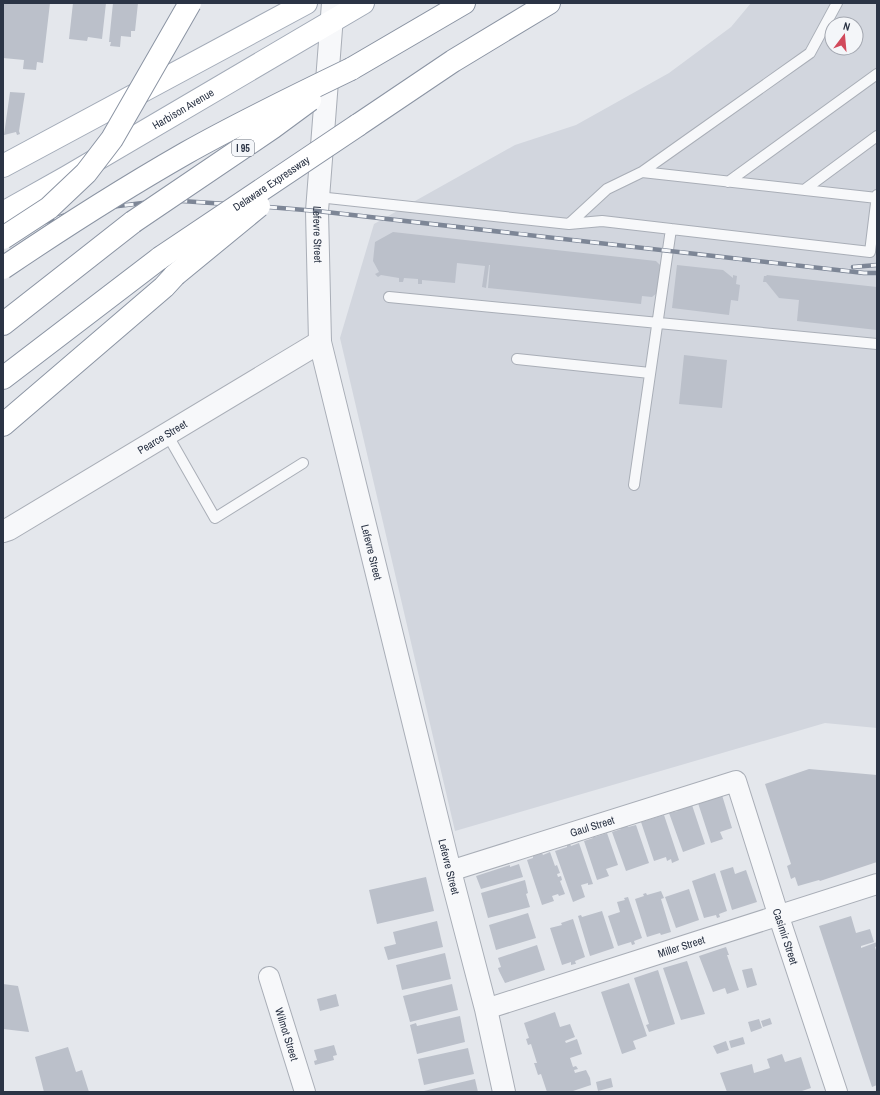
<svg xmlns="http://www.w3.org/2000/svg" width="880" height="1095" viewBox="0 0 880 1095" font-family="'Archivo Narrow',sans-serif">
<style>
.built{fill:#d2d6de;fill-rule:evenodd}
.building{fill:#bbc0ca}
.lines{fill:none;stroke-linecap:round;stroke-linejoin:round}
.service-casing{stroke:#a9aeb7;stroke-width:12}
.minor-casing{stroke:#a9aeb7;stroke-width:22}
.tertiary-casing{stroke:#a9aeb7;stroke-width:24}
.primary-casing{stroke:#a3abb8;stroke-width:24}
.motorway-casing{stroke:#8b94a3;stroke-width:24}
.service{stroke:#f7f8fa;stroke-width:10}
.minor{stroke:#f7f8fa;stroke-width:20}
.tertiary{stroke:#f7f8fa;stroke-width:22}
.primary{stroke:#fff;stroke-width:22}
.motorway{stroke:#fff;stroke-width:22}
.rail-casing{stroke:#7d8696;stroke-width:4.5}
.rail{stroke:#f4f6f9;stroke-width:3;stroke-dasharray:9;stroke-linecap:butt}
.motorway-bridge-casing{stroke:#8b94a3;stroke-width:24;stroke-linecap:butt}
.motorway-bridge{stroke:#fff;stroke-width:22}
.labels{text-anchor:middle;stroke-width:3.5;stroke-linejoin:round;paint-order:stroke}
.shield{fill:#f4f6f9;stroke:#676e7b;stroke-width:1}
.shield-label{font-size:10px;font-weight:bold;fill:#2b3445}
.street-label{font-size:11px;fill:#2b3445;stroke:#f4f6f9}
</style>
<rect width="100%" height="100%" fill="#e4e7ec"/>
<!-- built -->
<path class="built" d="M751,3H877V728L825,723L455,831L340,338L374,224L515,145L576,125L669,73L731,27ZM832,24H856V48H832Z"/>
<!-- building -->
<path class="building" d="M3,3H50L43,63L37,62L36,70L23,69L24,60L3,58Z
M73,3H106L102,39L88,37L87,41L69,39Z
M113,3H138L135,31H131V37L121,36L120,47L110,46L111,42H109Z
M10,92L25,93L19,131L20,134L17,135L16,132L4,135Z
M393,232L656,261L660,265L657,293L652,297L642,296L641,304L488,288L490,265H489L486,288L482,287L485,266L457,263L455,283L422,280V284H418V279L404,278L403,282H399V278L381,275L378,277L375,274L379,272L373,261L375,242Z
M677,265L723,270L733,278V275L737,276L736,284L740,285L738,301L731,300L729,315L672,308Z
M767,275L877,287V330L797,321L799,300L779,298L766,282H763L764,276H766Z
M684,355L727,360L722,408L679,404Z
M809,769L877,775V862L820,881L819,880L798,886L795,877L791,879L787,866L791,864L765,784Z
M722,795L732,828L720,832L723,839L711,843L698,803Z
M692,805L705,844L683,852L669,813L678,811L677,808L684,806L685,808Z
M664,815L679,860L672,863L671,859L667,861L666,857L654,861L641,822Z
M627,825L628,827L636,825L649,863L626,871L612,832L621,829L620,827Z
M607,833L618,865L606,869L609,876L597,880L584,841L593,838L592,836L595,835V837Z
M579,843L593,884L588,885V883L581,885L585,897L573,902L555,851L567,847V845L570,844L571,846Z
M550,852L555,866L557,865L560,873L557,874L558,877L561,876L562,880L560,881L565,894L559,896L558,894L552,896L554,901L542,905L527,860L533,858V856L542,853L543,855Z
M519,864L523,877L481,889L476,876L510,865V867Z
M733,867L735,874L746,870L757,902L732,910L720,871Z
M715,873L727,911L719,914L720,917L717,918L716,915L704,918L692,881Z
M426,877L434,911L377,924L369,890Z
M525,880L528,893L526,894L530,907L488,918L481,893Z
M689,889L699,920L676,928L665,897Z
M661,891L664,898L661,899L671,932L661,935L660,933L647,937L635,899L644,896L643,894L646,893L647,895Z
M628,897L642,938L634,941L635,944L632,945L631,942L618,946L608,916L620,912L617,902L625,900L624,898Z
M602,911L614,948L590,956L578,916L581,915L582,917Z
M528,913L536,938L496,950L489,925Z
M851,916L856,933L870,929L874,942L861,946V948L877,942V946L875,947L877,954V1085L872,1087L819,926Z
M573,919L585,957L575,961L576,964H575L571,965V962L562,965L550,928L562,925L561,923Z
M437,921L443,947L388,960L384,947L396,944L393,932Z
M537,945L545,970L505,983L499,971L498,968L501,967L498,958Z
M726,947L729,955H727L739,990L727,994L725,988L713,992L699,956Z
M445,953L451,979L402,990L396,965Z
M687,961L705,1014L681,1020L663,968Z
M752,968L757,985L747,988L742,970Z
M658,970L675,1024L649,1032L646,1025L649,1024L634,978Z
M629,983L647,1036L633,1041L636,1049L622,1054L601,992Z
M3,984L18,986L29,1032L3,1029Z
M452,984L458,1010L410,1022L403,996Z
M336,994L339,1006L320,1011L317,999Z
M555,1012L560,1027L570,1024L575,1037L565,1041L566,1043L577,1039L582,1054L570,1058L573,1067L576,1066L578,1069L574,1070L575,1073L586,1070L590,1078L591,1085L570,1092H547L541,1074L538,1075L534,1063H537L531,1044L528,1045L526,1039L529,1038L524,1023Z
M460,1016L465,1042L417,1054L410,1025L416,1023L417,1026Z
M770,1018L772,1024L763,1027L761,1021Z
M759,1019L762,1028L751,1032L748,1022Z
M743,1037L745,1044L731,1048L729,1041Z
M726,1041L729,1050L717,1054L713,1046Z
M334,1045L337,1055L333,1056L334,1060L315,1065L314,1061L317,1060L314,1050Z
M68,1047L76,1072L82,1070L89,1092H44L35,1057Z
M468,1048L474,1074L424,1085L418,1059Z
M782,1054L785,1062L801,1057L811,1088L799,1092H727L720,1073L752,1064L754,1073L770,1068L767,1059Z
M611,1078L613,1087L598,1091L596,1082Z
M475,1079L478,1092H424V1091Z"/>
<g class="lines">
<!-- service casing -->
<g class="service-casing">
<path id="service" d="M837,3L810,53L642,172L877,198
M728,182L877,74
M804,190L877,136
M318,197L569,224L602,221L870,252L877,195
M569,224L607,189L642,172
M389,297L877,344
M517,359L650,373
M167,434L215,518L303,463
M634,485L671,229"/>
</g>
<!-- minor casing -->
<g class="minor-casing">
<g id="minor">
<path id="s1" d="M450,871L736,781L779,917L837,1092"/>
<path id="s2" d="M269,977L305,1092"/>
<path id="s3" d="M486,1009L877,884"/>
</g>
</g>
<!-- tertiary casing -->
<g class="tertiary-casing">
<g id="tertiary">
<path id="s4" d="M333,3L317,211L320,342L450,871L486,1009L504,1092"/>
<path id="s5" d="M3,531L9,529L320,342"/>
</g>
</g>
<!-- primary casing -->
<g class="primary-casing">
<g id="primary">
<path d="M3,166L306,3"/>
<path id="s6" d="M3,213L67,177L363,3"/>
</g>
</g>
<!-- motorway casing -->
<g class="motorway-casing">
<path id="motorway" d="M351,69L464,3
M358,125L453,61L549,3
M3,324L133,222
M3,378L160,258
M3,425L164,287L175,275"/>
</g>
<!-- service -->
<use href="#service" class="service"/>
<!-- minor -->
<use href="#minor" class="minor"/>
<!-- tertiary -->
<use href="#tertiary" class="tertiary"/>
<!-- primary -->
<use href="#primary" class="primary"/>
<!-- motorway -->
<use href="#motorway" class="motorway"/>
<!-- rail casing -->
<g class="rail-casing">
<path id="rail" d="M3,236L78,211L167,200L256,206L317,211L864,273H877
M853,267L877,265"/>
</g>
<!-- rail -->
<use href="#rail" class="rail"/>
<!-- motorway-bridge casing -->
<g class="motorway-bridge-casing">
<g id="motorway-bridge">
<path d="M133,222L272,128L310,100"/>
<path d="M3,238L49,208L86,173L112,139L190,3"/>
<path id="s7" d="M160,258L358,125"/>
<path d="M3,268C62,228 123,189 186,153C239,123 295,96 351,69"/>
<path d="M175,275L259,206"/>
</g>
</g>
<!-- motorway-bridge -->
<use href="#motorway-bridge" class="motorway-bridge"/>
</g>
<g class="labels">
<!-- shield labels -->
<rect class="shield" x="232" y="140" width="22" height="16" rx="3"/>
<g class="shield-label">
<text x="243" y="152">I 95</text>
</g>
<!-- street labels -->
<g class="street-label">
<text dy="4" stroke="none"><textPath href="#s6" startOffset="208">Harbison Avenue</textPath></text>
<text dy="4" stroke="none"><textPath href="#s7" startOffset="134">Delaware Expressway</textPath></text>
<text dy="4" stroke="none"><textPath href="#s4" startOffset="232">Lefevre Street</textPath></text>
<text dy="4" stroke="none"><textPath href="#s5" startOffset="185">Pearce Street</textPath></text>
<text dy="4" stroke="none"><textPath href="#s4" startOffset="556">Lefevre Street</textPath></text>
<text dy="4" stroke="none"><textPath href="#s1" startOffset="149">Gaul Street</textPath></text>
<text dy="4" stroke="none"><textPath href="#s4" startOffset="880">Lefevre Street</textPath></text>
<text dy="4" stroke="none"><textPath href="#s1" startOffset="463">Casimir Street</textPath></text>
<text dy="4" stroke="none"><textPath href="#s3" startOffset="205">Miller Street</textPath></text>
<text dy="4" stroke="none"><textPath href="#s2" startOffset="60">Wilmot Street</textPath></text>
</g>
</g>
<!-- border -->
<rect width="880" height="1095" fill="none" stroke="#2b3445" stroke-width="8"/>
<!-- north arrow -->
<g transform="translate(844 36) rotate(16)"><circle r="19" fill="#f4f6f9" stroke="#a4a8b1"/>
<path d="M0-3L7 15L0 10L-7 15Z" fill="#d1495b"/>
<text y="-6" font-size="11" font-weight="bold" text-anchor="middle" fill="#2b3445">N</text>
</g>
</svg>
